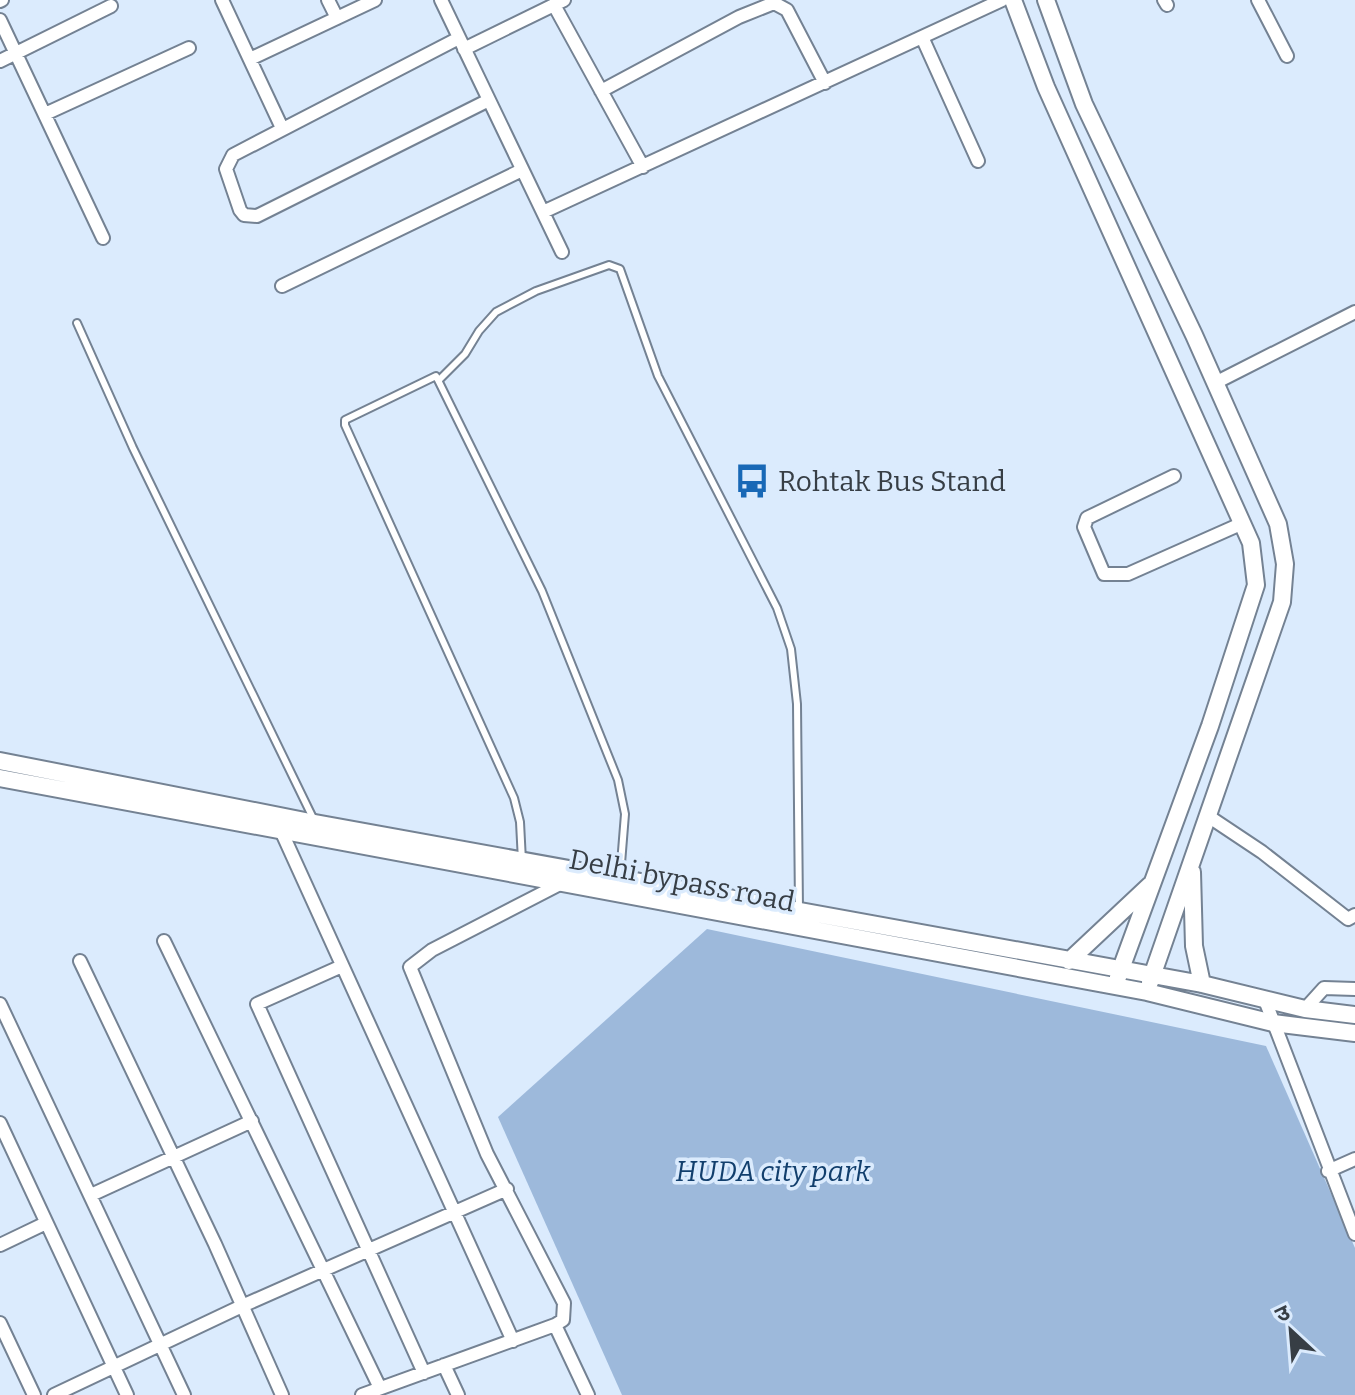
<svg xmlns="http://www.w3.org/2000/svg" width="1355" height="1395" viewBox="0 0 1355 1395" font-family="Bitter,'Noto Sans Devanagari',serif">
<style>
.green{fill:#9db9db}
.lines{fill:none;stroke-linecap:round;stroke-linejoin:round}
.lane-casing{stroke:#748293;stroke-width:10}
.street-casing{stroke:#748293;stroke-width:16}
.secondary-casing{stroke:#748293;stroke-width:20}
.lane{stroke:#fff;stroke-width:6}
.street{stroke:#fff;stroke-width:12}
.secondary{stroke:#fff;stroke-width:16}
.labels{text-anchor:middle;stroke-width:7;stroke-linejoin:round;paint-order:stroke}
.poi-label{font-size:28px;fill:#373e45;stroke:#dbebfd;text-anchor:start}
.street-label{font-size:28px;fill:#373e45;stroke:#dbebfd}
.park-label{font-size:28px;font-style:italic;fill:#123f6d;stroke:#dbebfd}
</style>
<rect width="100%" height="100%" fill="#dbebfd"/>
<!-- green -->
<path class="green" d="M707,929L1266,1046L1355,1248V1395H622L498,1117Z"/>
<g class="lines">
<!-- lane casing -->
<g class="lane-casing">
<path id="lane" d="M77,323L133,448L313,818
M440,379L465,354L479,331L496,312L536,291L609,265L620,269L658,376L777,608L791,649L797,704L799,909
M522,861L520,822L514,798L345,425V420L436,376L542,591L618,780L625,814L620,876"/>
</g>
<!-- street casing -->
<g class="street-casing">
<path id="street" d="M222,0L282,128
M328,0L337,18
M441,0L562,252
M1164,0L1167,5
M1258,0L1287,56
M0,1L2,0
M554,5L643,167
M0,20L103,238
M922,37L978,161
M459,38L233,155L226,169L240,210L244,215L257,216L489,100
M464,49L564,0
M250,59L375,0
M0,61L111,6
M601,91L739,17L774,3L787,10L825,83
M45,114L189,48
M543,212L1002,0
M282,286L522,170
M1215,383L1355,312
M1174,476L1087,518L1084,527L1104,574H1128L1243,523
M1208,816L1262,852L1348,919L1355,915
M278,824L513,1341
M560,884L432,950L410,967L487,1154L564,1303L563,1320L555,1325L588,1395
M164,941L380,1388
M80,961L215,1244L282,1395
M342,966L257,1004L424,1373
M1265,1000L1355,1234
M0,1004L184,1395
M1305,1009L1324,988L1355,989
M0,1123L127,1395
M1328,1171L1355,1159
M91,1195L252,1121
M0,1245L46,1223
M0,1323L34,1395
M444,1365L458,1395
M54,1395L242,1306L507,1189
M362,1395L555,1325"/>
</g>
<!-- secondary casing -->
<g class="secondary-casing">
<path id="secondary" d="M1013,0L1046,87L1251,543L1256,585L1210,726L1118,977
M1046,0L1084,104L1194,335L1278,524L1285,564L1282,602L1150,982
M0,761L315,823L1202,984L1305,1009L1355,1015
M0,778L1147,992L1273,1023L1355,1033
M1192,872L1194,946L1202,984
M1069,961L1150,885"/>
</g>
<!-- lane -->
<use href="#lane" class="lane"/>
<!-- street -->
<use href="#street" class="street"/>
<!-- secondary -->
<use href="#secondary" class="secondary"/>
</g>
<!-- icons -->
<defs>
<g id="bus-bare" transform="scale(2.76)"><path d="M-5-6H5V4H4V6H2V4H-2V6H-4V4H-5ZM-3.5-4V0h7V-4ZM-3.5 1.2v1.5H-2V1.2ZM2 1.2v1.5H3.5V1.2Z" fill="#1868b6" stroke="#dbebfd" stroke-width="2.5" paint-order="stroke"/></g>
</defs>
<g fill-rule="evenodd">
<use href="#bus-bare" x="752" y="481"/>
</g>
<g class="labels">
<!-- poi labels -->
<g class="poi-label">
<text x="778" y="491">Rohtak Bus Stand</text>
</g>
<!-- street labels -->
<g class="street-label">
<text transform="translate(682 880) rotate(11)" y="10">Delhi bypass road</text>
</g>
<!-- park labels -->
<g class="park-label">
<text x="773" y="1181">HUDA city park</text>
</g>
</g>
<!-- north arrow -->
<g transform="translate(1291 1331) rotate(334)" stroke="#dbebfd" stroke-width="6" paint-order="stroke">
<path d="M0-6L14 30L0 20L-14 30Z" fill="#373e45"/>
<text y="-12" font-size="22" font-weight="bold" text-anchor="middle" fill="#373e45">उ</text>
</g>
</svg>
